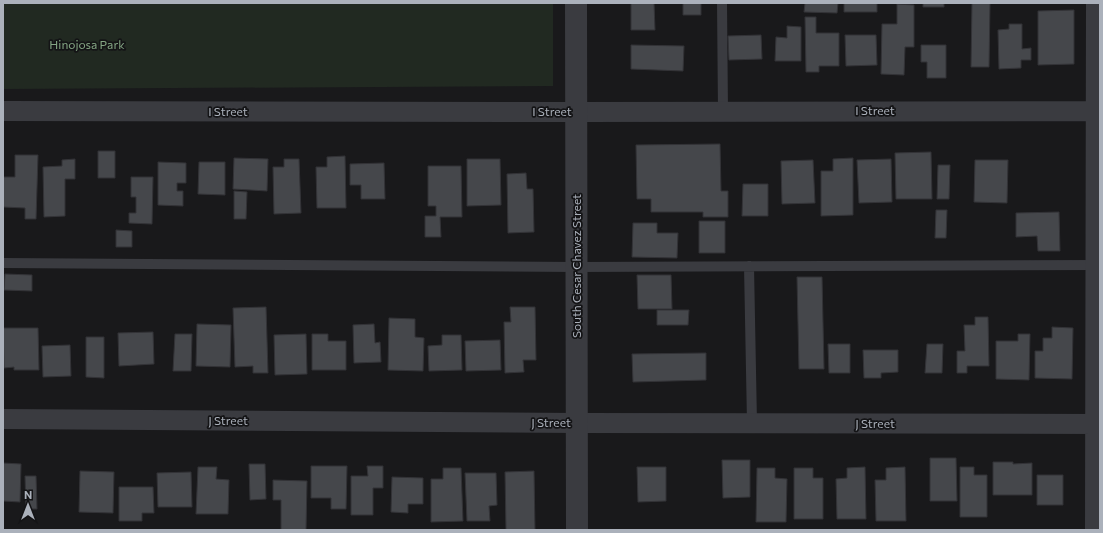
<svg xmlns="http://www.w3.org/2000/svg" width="1103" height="533" viewBox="0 0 1103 533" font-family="Commissioner,sans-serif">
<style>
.green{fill:#212921}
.building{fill:#45474b;stroke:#333337}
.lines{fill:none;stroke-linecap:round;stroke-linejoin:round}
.service{stroke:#3a3b40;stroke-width:10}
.minor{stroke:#3a3b40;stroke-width:20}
.tertiary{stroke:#3a3b40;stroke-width:22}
.labels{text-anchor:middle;stroke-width:3.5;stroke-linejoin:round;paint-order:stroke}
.park-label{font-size:12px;fill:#84a583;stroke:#141416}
.street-label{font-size:12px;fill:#abb1bb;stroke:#141416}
</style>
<rect width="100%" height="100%" fill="#19191b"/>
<!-- green -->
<path class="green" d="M3,3H553V86L3,89Z"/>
<!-- building -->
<path class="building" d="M631,3H654L655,30H631Z
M683,3H701V15H683Z
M805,3H838L837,13L804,12Z
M844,3H877V12H844Z
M923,3H944V7H923Z
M972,3H990L989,67H971Z
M897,4L914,5V47H905L904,75L881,74L882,24H897Z
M1074,10V64L1038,65V11Z
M805,17H816V33H839V66H819V72H806Z
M1009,24H1022V49L1031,48V60H1021V68L999,69L998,30L1009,29Z
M787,26L801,27V61H775L776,37L787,38Z
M761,35L762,59L729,60L728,36Z
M845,35H876L877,65L846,66Z
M631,45L684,46L683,71L631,69Z
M921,45H946V78H927V62H921Z
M720,144L721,191H728V217H703V212H651V199H637L636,145Z
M98,151H115V178H98Z
M931,152L932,199H896L895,153Z
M15,155H38L36,219H25V208L3,207V177H15Z
M345,156L346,208H317L316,167H327V157Z
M234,158L268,159L267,191L233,189Z
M853,158V215L821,216V171H833V159Z
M75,159V179H65V216L44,217L43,167L62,166V160Z
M284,159H299L301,213L274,214L273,167H284Z
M467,159H500L501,205L467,206Z
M891,159L892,202L859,203L857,160Z
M813,160L815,203L782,204L781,161Z
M975,160H1008L1007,203L974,202Z
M158,162L186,163V183H177V191H183V206L158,205Z
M199,162H225V195L198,194Z
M384,163L385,199H361V185H350V164Z
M938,165H950L949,199H937Z
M428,166H461L462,217H440L441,237H425V216H436V206H428Z
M526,173L527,189H533L534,232L508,233L507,174Z
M131,177H153L152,224L129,223V213H136V197H131Z
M743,184H768V216H742Z
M234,191L247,192L246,219H234Z
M936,210H947L946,238H935Z
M1059,212L1060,251H1038L1037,236L1016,237V213Z
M699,221H725V253H699Z
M633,223H657V233H678L677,258L632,257Z
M116,230L132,231V247H116Z
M5,274L32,275V291L4,290Z
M637,275H671L672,309H638Z
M797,277H822L824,369H799Z
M266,307L268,373H253V366L235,367L233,308Z
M510,307H535L536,360H523L524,372L505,373L504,322H511Z
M657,310H689L688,325H657Z
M975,317H988L989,366H967V373H957V351H965L964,325H975Z
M389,318L415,319V337L424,338L423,371L388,370Z
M197,324L231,325L230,367L196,366Z
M374,324L375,343L380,342L381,362L354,363L353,325Z
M1052,327L1073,328L1072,379L1035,378V351H1043V338H1052Z
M3,328H38L39,370H14V367L4,368Z
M153,332L154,364L119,366L118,333Z
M175,334H192L191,371H173Z
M306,334L307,374L275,375L274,335Z
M312,334H328V341H346V370H312Z
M1018,334H1030L1029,380L996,379V341H1018Z
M442,335H461L462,370L429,371L428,346L442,345Z
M86,337H104V378L86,377Z
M500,340L501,370L466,371L465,341Z
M828,344H850V373H829Z
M927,344H943L942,373H925Z
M70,345L71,376L43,377L42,346Z
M863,350H898V372L881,373V378H864Z
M706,353V380L633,382L632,354Z
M930,458H956L957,501H930Z
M722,460H750V497L723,498Z
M993,462H1013V464L1032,463V495H993Z
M3,463L21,464L20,502L3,501Z
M249,464H265L266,499L250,500Z
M311,466H347L346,509H331V498H311Z
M367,466H383V488H373V515H351V476H368Z
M198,467H217L216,479L229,480L228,514H196Z
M637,467H666V501L638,502Z
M865,467L866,519H837L836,479L847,478V468Z
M905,467L906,521H876L875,480H886V468Z
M960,467H974V475H987V517H960Z
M443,468H461L463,521L431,522V479H443Z
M757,468H775V478L787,479L786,522H756Z
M794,468H813V478H823V519H794Z
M80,471L114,472L113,513L79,512Z
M534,471L535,530H506L505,472Z
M191,472L192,507H158L157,473Z
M465,473H496L497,505L489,506L490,521H467Z
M1037,475H1063V505H1037Z
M25,476H36L37,509H26Z
M392,477L423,478V504H408V513L391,512Z
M273,480L307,481L306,530H281V500H273Z
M119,487H153L154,513H142V521H119Z"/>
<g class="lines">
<!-- service -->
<path class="service" d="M722,3L723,112
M3,263L576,267L1099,265
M749,266L752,423"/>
<!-- minor -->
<path class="minor" d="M3,111L577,112L1100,111
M3,419L577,423L1100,424
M1095,530L1096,3"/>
<!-- tertiary -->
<path class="tertiary" d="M576,3L577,530"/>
</g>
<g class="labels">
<!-- park labels -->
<g class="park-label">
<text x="87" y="49">Hinojosa Park</text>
</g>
<!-- street labels -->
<g class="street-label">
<text x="875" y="115">I Street</text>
<text x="228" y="116">I Street</text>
<text x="552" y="116">I Street</text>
<text transform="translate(577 266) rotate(-90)" y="4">South Cesar Chavez Street</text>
<text x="228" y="425">J Street</text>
<text x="551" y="427">J Street</text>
<text x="875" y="428">J Street</text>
</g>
</g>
<!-- border -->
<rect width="1103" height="533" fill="none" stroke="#abb1bb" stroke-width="8"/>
<!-- north arrow -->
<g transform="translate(28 505)" stroke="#141416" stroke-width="3" paint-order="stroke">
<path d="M0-3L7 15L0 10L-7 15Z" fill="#abb1bb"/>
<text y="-6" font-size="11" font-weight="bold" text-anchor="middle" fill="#abb1bb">N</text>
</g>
</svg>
